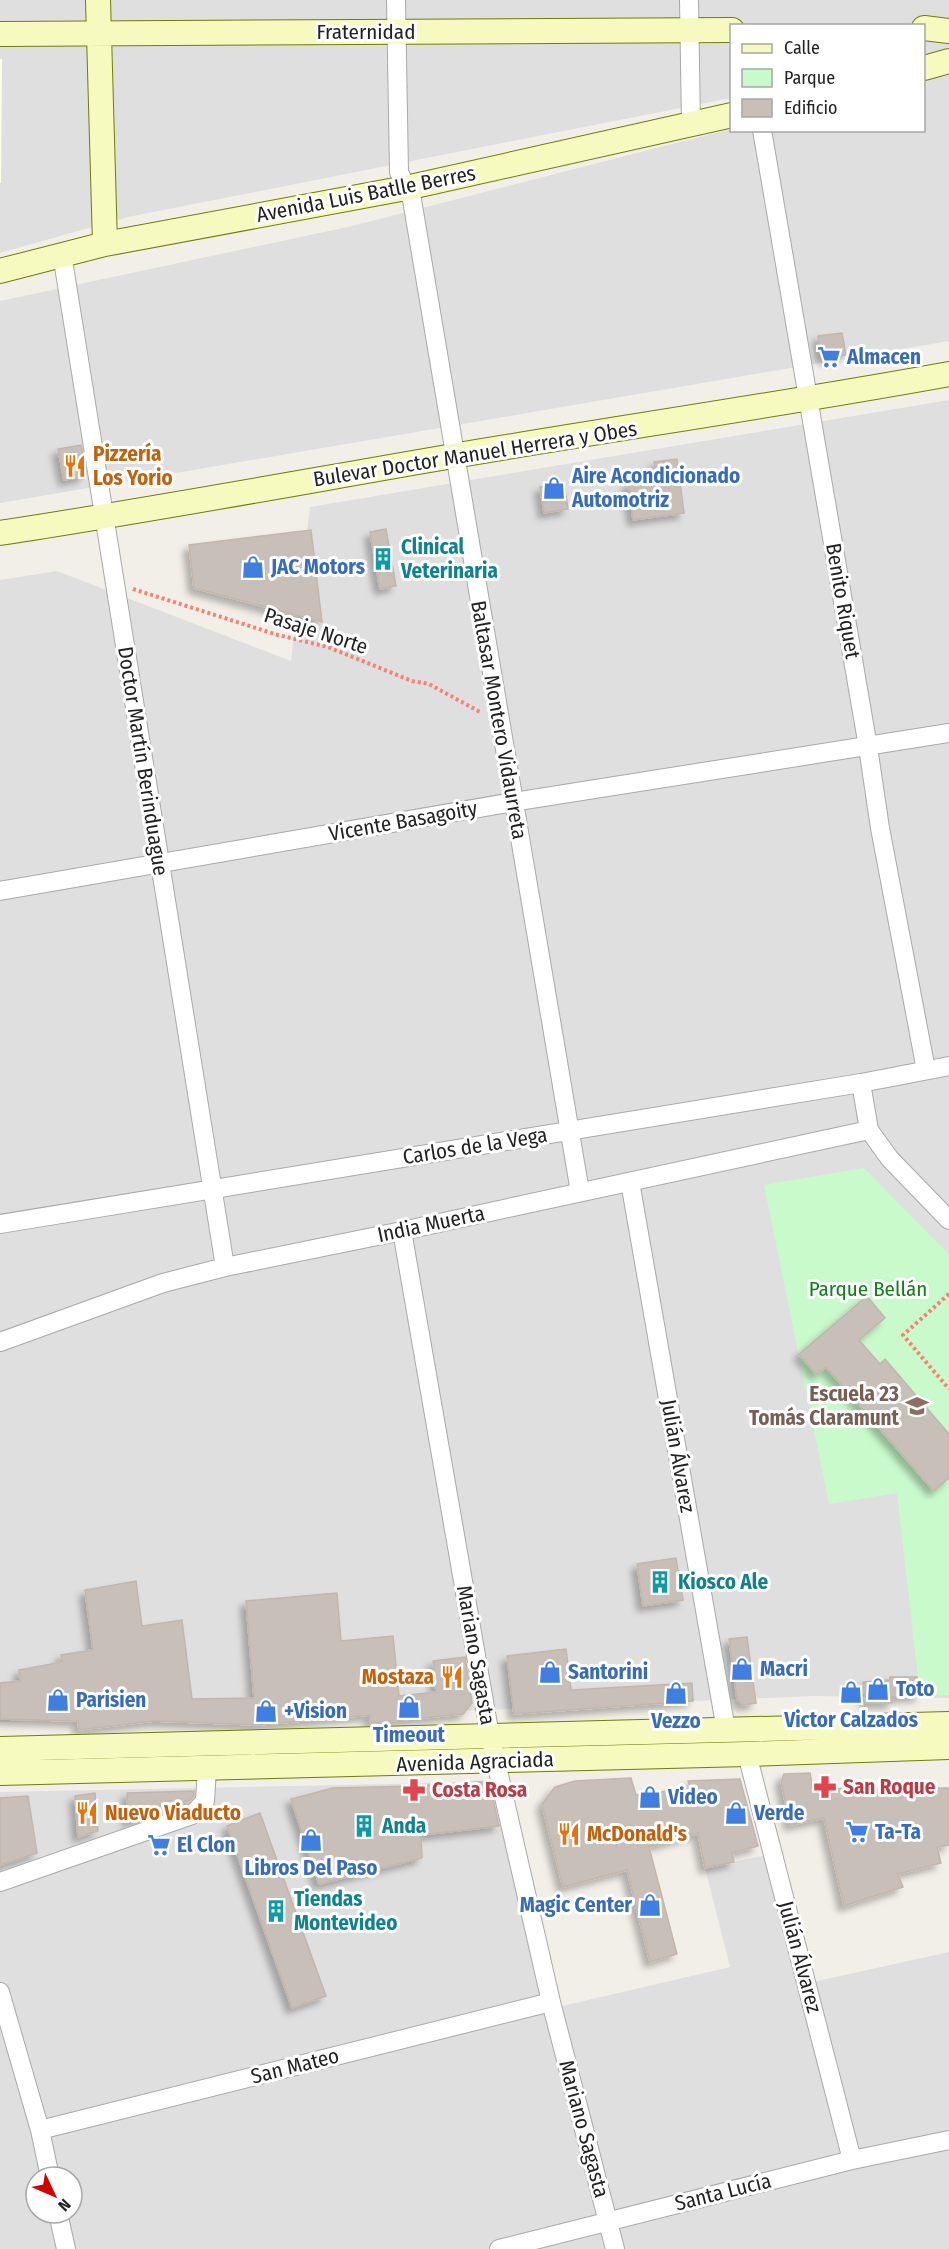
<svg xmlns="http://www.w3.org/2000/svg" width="949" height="2249" viewBox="0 0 949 2249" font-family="'Fira Sans Condensed',sans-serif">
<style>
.residential{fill:#e0dfdf;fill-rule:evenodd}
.education{fill:#ffffe5}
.park{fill:#c8facc}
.building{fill:#c7bfb8;stroke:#c4b6ab;stroke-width:1.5;filter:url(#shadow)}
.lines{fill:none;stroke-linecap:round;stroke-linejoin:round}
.street-casing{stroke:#a9a9a9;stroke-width:20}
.secondary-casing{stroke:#707d05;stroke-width:26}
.path{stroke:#fa8072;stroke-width:4;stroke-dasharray:3 3;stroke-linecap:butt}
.street{stroke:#fff;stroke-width:18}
.secondary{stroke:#f7fabf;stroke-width:24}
.labels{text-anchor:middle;stroke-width:6;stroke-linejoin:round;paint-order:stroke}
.street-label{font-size:21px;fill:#222;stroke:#fff}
.shop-label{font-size:21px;font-weight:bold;fill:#366cbe;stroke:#fff;text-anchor:start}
.food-label{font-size:21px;font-weight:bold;fill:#c56008;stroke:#fff;text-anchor:start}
.culture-label{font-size:21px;font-weight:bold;fill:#0d838f;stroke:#fff;text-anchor:start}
.park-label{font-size:21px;fill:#0c8416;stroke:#fff}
.education-label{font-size:21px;font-weight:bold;fill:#785e54;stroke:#fff;text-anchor:end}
.health-label{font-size:21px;font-weight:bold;fill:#be3a42;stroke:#fff;text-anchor:start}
</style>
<defs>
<filter id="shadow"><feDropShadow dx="-5.5" dy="5.5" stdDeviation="3" flood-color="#0004"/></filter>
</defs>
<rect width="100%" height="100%" fill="#f2efe9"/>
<!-- residential -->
<path class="residential" d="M0,0H949V49L924,56V26H732L731,98L128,217L0,253Z
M949,74V341L0,503V301L352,226L731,129L924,130V80Z
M949,400V1698L813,1696L483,1710L0,1722V580L57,571L291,661L310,507Z
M490,1782L545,2010L730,1967L705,1868L766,1855L799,1985L949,1952V2249H0V1792ZM36,2177H72V2213H36Z"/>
<!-- education -->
<path class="education" d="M0,59H2L1,183H0Z"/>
<!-- park -->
<path class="park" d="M864,1168L949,1254V1695L920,1696L897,1493L829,1504L764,1185Z"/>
<!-- building -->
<path class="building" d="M842,333L846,355L826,359L821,355L818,336Z
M81,445L86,471L82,477L64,480L58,449Z
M677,459L684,513L633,520L628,483L657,479L654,462Z
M564,482L568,509L544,513L540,487Z
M386,529L396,586L380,589L370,532Z
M311,530L322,622L194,588L189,545Z
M867,1296L885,1318L859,1340L880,1364L885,1359L949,1434V1478L934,1491L826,1367L817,1375L799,1354Z
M676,1558L683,1600L643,1606L637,1564Z
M136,1581L142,1626L182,1620L192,1699L254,1698L246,1601L337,1593L341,1641L393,1636L399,1696L436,1692L433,1661L465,1657L472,1703L463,1714L370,1723V1715L258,1725L154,1721L79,1730L78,1721L0,1719V1683L20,1681L19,1670L62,1662L61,1655L93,1650L85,1590Z
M747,1637L756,1703L743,1705L737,1699L729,1639Z
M566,1649L571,1690L692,1683L693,1701L514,1714L507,1656Z
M890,1677H917L920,1696L892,1697V1703H866L863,1682L890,1680Z
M810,1773L813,1789L949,1788V1845L937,1847L941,1863L898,1874L903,1887L844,1906L824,1818L790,1825L781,1781L784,1774Z
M631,1778L636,1795L690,1788L688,1781L740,1779L758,1846L732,1853L734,1862L705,1868L698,1833L649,1847L677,1954L650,1962L627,1870L563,1887L542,1804L555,1787L575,1781Z
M489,1781L499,1826L421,1835L422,1858L319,1884L291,1799L333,1788L417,1786Z
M194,1791V1796L190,1800L128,1822L127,1793Z
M95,1793L98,1831L78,1837L75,1796Z
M28,1796L37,1853L0,1865V1798Z
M260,1813L326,1996L292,2008L227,1826Z"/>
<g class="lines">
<!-- street casing -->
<g class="street-casing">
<path id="street" d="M396,0L399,172L412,200L580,1192
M689,0L691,125
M762,130L868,747L880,828L926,1070
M62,254L225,1267
M0,891L513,802L949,733
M861,1083L869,1130L890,1159L949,1220
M630,1182L726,1730
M0,1224L861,1083L949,1066
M402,1231L490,1736L551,2002L615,2249
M0,1342L163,1283L225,1267L402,1231L869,1130
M747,1754L852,2160
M0,1882L192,1815L205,1801L207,1769
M0,1992L40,2130L50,2177
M40,2130L551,2002
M58,2213L66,2249
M499,2249L852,2160L949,2140"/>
</g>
<!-- secondary casing -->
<g class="secondary-casing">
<path id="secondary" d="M98,0L105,244
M924,28L949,31
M0,34L732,30
M924,68L949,61
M0,271L105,244L406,188L732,115
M0,533C151,510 302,482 453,456C618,428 784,404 949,374
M0,1749L949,1724
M0,1773L747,1754L949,1747"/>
</g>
<!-- path -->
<path class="path" d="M133,589L278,635L328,647L412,681L429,684L480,712
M949,1294L903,1335L949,1389"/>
<!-- street -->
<use href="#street" class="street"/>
<!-- secondary -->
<use href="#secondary" class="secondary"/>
</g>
<!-- icons -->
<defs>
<g id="supermarket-bare" transform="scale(1.8)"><path d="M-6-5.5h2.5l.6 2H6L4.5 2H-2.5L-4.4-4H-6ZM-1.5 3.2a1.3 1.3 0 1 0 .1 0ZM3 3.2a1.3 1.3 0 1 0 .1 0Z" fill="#3f7fe0" stroke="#fff" stroke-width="2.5" paint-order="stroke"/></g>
<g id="restaurant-bare" transform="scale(1.8)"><path d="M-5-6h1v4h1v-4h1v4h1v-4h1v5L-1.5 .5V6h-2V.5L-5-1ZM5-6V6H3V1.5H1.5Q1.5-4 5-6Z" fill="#e8710a" stroke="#fff" stroke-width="2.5" paint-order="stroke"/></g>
<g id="shop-bare" transform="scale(1.8)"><path d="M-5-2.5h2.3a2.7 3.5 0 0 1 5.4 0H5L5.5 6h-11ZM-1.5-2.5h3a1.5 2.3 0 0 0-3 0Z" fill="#3f7fe0" stroke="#fff" stroke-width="2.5" paint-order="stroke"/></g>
<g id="building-bare" transform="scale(1.8)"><path d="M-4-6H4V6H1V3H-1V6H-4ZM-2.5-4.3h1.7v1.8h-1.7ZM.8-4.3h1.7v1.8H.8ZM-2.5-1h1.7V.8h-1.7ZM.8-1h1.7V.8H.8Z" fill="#0f9aa8" stroke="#fff" stroke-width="2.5" paint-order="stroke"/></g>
<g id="school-bare" transform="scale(1.8)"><path d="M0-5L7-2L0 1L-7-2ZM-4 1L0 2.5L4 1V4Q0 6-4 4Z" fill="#8d6e63" stroke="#fff" stroke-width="2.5" paint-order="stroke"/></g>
<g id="pharmacy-bare" transform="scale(1.8)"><path d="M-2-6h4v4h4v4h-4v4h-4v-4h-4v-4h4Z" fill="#e0444e" stroke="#fff" stroke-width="2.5" paint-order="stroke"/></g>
</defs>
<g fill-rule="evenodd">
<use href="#supermarket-bare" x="829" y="357"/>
<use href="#restaurant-bare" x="75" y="466"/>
<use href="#shop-bare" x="554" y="488"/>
<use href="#building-bare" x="383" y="559"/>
<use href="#shop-bare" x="253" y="567"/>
<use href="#school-bare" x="917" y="1406"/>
<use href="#building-bare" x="660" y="1582"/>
<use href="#shop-bare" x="742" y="1669"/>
<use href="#shop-bare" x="550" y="1672"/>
<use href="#restaurant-bare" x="452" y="1677"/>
<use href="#shop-bare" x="878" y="1689"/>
<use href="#shop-bare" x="851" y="1692"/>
<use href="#shop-bare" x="676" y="1693"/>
<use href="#shop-bare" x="58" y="1700"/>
<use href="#shop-bare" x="409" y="1707"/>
<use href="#shop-bare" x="266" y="1711"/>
<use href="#pharmacy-bare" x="825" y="1787"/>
<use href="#pharmacy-bare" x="414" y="1790"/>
<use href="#shop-bare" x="650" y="1797"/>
<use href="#restaurant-bare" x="87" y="1813"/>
<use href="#shop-bare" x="736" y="1813"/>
<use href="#building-bare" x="364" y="1826"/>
<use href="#supermarket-bare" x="857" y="1832"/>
<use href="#restaurant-bare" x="569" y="1834"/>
<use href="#shop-bare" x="311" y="1840"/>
<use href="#supermarket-bare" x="159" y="1845"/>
<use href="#shop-bare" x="650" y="1905"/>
<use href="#building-bare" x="276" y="1911"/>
</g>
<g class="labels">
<!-- street labels -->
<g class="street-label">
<text x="366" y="39">Fraternidad</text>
<text transform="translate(366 194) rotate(-11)" y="7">Avenida Luis Batlle Berres</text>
<text transform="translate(475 454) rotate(-9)" y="7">Bulevar Doctor Manuel Herrera y Obes</text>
<text transform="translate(843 601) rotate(80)" y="7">Benito Riquet</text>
<text transform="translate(316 631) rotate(18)" y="7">Pasaje Norte</text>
<text transform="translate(499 720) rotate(80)" y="7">Baltasar Montero Vidaurreta</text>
<text transform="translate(143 761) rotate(81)" y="7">Doctor Martín Berinduague</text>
<text transform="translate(403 821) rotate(-10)" y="7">Vicente Basagoity</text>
<text transform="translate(475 1146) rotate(-9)" y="7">Carlos de la Vega</text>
<text transform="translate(431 1224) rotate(-12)" y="7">India Muerta</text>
<text transform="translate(678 1456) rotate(80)" y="7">Julián Álvarez</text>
<text transform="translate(476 1655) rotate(80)" y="7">Mariano Sagasta</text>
<text transform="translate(475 1762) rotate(-2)" y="7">Avenida Agraciada</text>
<text transform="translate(800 1957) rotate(75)" y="7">Julián Álvarez</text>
<text transform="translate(295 2066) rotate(-14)" y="7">San Mateo</text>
<text transform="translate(584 2129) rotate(75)" y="7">Mariano Sagasta</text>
<text transform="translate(723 2192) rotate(-14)" y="7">Santa Lucía</text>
</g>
<!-- shop labels -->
<g class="shop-label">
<text x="847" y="364">Almacen</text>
<text x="572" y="483">Aire Acondicionado<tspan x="572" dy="24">Automotriz</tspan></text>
<text x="271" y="574">JAC Motors</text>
<text x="760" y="1676">Macri</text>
<text x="568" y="1679">Santorini</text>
<text x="896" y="1696">Toto</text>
<text x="76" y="1707">Parisien</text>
<text x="284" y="1718">+Vision</text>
<text x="851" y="1727" text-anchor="middle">Victor Calzados</text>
<text x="676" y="1728" text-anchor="middle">Vezzo</text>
<text x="409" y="1742" text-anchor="middle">Timeout</text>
<text x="668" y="1804">Video</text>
<text x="754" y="1820">Verde</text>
<text x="875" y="1839">Ta-Ta</text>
<text x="177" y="1852">El Clon</text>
<text x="311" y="1875" text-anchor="middle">Libros Del Paso</text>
<text x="632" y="1912" text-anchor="end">Magic Center</text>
</g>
<!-- food labels -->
<g class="food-label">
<text x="93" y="461">Pizzería<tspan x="93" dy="24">Los Yorio</tspan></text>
<text x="434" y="1684" text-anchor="end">Mostaza</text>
<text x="105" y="1820">Nuevo Viaducto</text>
<text x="587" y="1841">McDonald's</text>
</g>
<!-- culture labels -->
<g class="culture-label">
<text x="401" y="554">Clinical<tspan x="401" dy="24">Veterinaria</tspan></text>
<text x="678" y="1589">Kiosco Ale</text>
<text x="382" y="1833">Anda</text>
<text x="294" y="1906">Tiendas<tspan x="294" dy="24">Montevideo</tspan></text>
</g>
<!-- park labels -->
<g class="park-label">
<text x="868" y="1296">Parque Bellán</text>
</g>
<!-- education labels -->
<g class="education-label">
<text x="899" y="1401">Escuela 23<tspan x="899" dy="24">Tomás Claramunt</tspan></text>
</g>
<!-- health labels -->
<g class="health-label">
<text x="843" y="1794">San Roque</text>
<text x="432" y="1797">Costa Rosa</text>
</g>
</g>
<!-- legend -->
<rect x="730" y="24" width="195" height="108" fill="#ffffff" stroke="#a7a7a7" stroke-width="1.5"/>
<rect x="742" y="44" width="30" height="9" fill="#f7fabf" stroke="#a7a7a7" stroke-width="1.5"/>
<text x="784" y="54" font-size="18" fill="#222222">Calle</text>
<rect x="742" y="69" width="30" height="18" fill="#c8facc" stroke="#a7a7a7" stroke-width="1.5"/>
<text x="784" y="84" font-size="18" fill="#222222">Parque</text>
<rect x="742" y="99" width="30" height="18" fill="#c7bfb8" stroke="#a7a7a7" stroke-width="1.5"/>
<text x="784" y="114" font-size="18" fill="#222222">Edificio</text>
<!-- north arrow -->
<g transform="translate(54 2195) rotate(134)"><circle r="28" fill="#ffffff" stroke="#a7a7a7" stroke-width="1.5"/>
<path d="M0-4.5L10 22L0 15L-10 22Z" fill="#d40000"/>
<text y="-9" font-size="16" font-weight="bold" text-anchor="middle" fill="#222222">N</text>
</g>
</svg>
